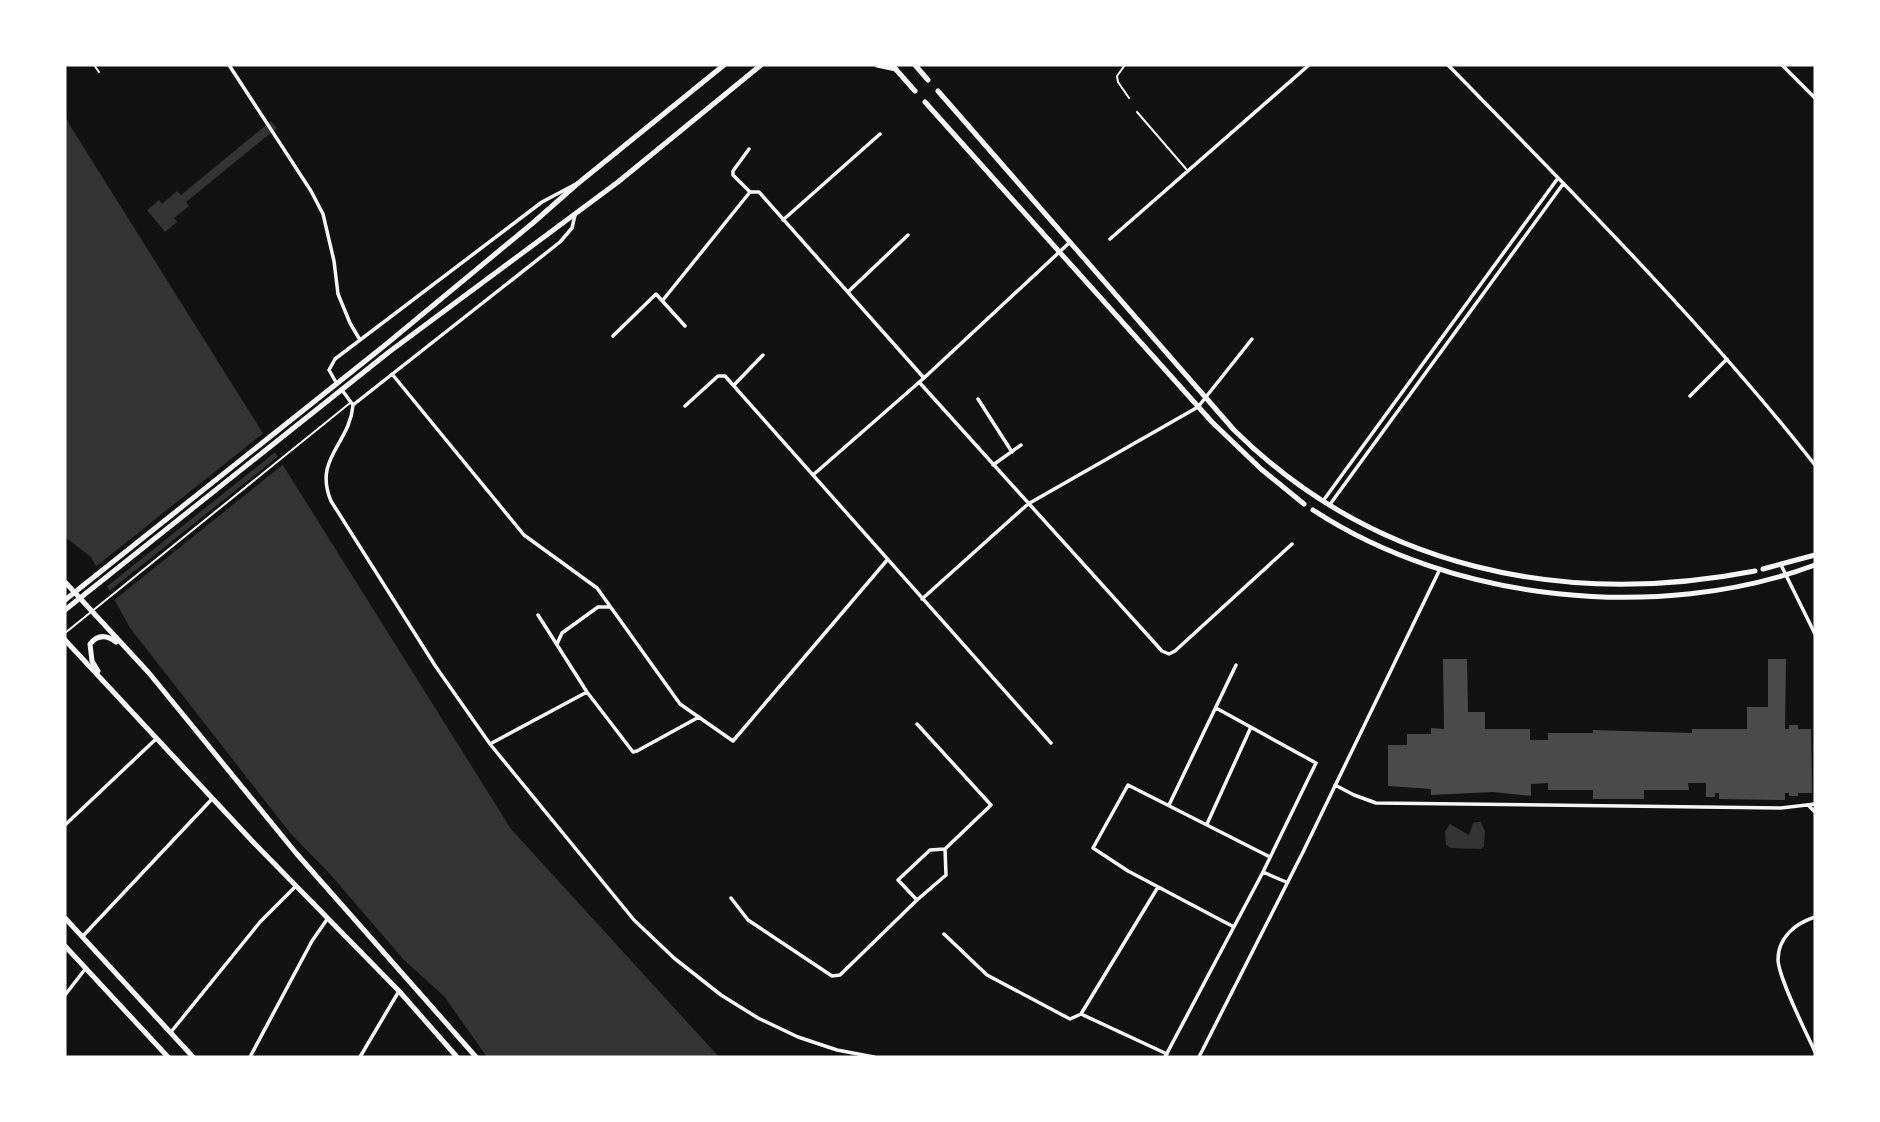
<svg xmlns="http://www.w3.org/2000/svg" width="1880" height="1122" viewBox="0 0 1880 1122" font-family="Spectral,serif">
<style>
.water{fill:#333}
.pier{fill:#111}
.building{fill:#4a4a4a}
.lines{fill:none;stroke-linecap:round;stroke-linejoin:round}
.service{stroke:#f5f5f5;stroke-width:2}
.minor{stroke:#f5f5f5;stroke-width:3.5}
.secondary{stroke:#f5f5f5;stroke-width:5}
.primary{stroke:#f5f5f5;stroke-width:5}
</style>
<rect width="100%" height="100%" fill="#111"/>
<!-- water -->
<path class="water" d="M65,114L69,124L511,829L719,1057H487L444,996L404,960L330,874L291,834L130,628L91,557L65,537Z
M271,121L277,128L186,202L189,206L174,218L177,222L165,232L147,210L159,200L162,204L177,191L181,195Z
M1477,822H1481L1485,831L1484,846L1481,849L1451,848L1446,845L1445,831L1450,824L1469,835L1473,823Z"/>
<!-- pier -->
<path class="pier" d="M266,431L278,450L105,588L94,568Z
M280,455L285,463L113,601L108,592Z"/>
<!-- building -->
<path class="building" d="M1443,659H1467L1468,712H1485V729H1530V740H1548V733H1593V730L1692,733V729H1747V707H1768V659H1786L1785,729H1789V725H1798V729H1811L1812,793H1798V796H1789V793H1785V800L1719,799V793H1715V797H1706V783H1688L1689,790H1644V799H1593V790H1548V783L1531,784V796L1493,792L1431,795V789L1388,786V745H1407V734H1431V728L1444,729Z"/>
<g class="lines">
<!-- service -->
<path class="service" d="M94,65L99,72
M1125,65L1117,76L1118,82L1129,98
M1137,112L1187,170
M65,633L350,403"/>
<!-- minor -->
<path class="minor" d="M229,65L311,191L323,214L334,261L338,294L350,323L360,340
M1448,65C1574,194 1703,323 1815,465
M1782,65L1815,98
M749,149L733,171V175L750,192
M575,215L572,228L560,242L353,405C350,444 313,458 331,501L436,667L490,744L634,920L674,958L721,995L758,1018L798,1037L837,1050L874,1057
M783,220L880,134
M1110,239L1309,65
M849,291L908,235
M663,300L750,192H759L924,378
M613,336L656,294L685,326
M392,374L524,535L597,588L680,704L733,741L888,559
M919,382L1162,651L1169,654L1175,651L1292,544
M337,384L329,370L335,359L542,202L574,185
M734,385L763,355
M342,390L353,405
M1690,396L1727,359
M978,399L1012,452
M685,406L718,376H725L1051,743
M993,465L1021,445
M813,475L924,378L1069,243
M1323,501L1558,178
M1331,503L1563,184
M1781,565L1815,634
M922,599L1028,504L1198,407L1252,339
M538,615L587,692L633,752L637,751L699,717
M557,644L562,633L598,607H610
M917,724L991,805L945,849L930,850L898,880L917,900
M490,744L587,692
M1335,785L1354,795L1376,803L1781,808L1815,804
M1169,805L1236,665
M1808,805L1815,812
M1207,824L1251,727
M65,825L157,738
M1263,872L1286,882
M731,898L748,920L832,976L840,975L917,900L946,875L945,849
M1815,917C1796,923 1778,937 1778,960C1779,979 1806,1032 1815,1052
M1234,927L1128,871L1093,848L1128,785L1270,857
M944,934L987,975L1070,1019L1081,1014L1158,887
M82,937L212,799
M65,995L86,968
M1081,1014L1167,1054
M171,1032L260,922L296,886
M250,1057L312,941L328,918
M360,1057L399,991
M1165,1057L1263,872L1316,763L1216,708
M1199,1057L1303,852L1440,569"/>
<!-- secondary -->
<path class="secondary" d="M892,65L915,91
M915,65L928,80
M938,91L1234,430C1375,569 1564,608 1755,571
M925,102L1212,422L1261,469L1304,504
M1313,510C1453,602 1659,623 1815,565
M1763,569L1815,555
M65,918L193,1057
M65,946L168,1057"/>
<!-- primary -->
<path class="primary" d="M877,65L896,69
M65,582L149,673L296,853L476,1057
M65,600L384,346L534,222L576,185L724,65
M65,610L389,352L618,182L761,65
M65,640L254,843L399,991L457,1057
M98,671L92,661L90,644C98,634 107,635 116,642"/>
</g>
<!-- border -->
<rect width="1880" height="1122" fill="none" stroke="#ffffff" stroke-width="133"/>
</svg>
